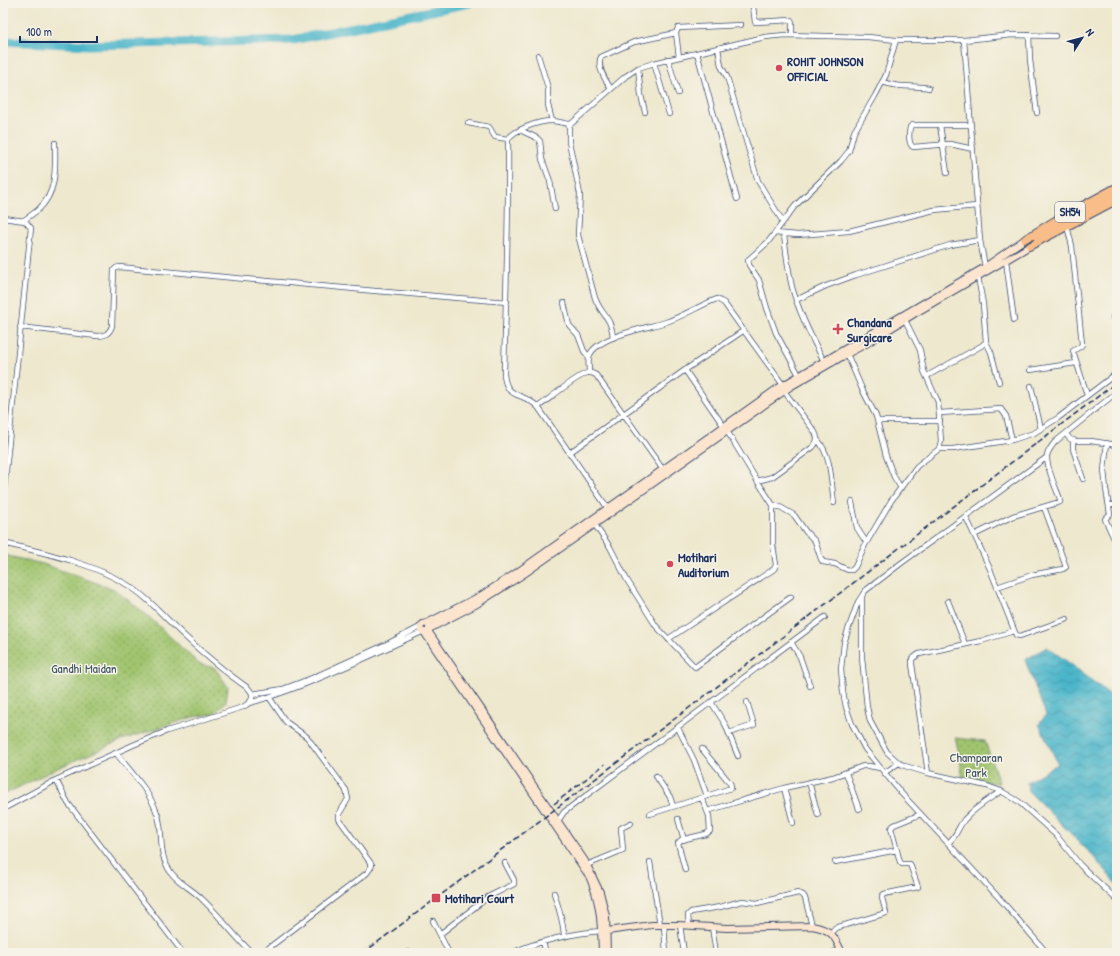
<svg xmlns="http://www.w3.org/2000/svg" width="1120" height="956" viewBox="0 0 1120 956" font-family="'Patrick Hand',sans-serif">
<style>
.park{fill:url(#park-dots);stroke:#5e7a66}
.water{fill:url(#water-waves);stroke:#347294}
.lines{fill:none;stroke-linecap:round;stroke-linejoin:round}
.river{stroke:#4cb6ca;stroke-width:9}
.street-casing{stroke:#3b4b6f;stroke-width:6}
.secondary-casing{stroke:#3b4b6f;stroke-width:8}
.primary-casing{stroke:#3b4b6f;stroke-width:9}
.street{stroke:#fff;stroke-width:4.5}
.secondary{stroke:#fce5cf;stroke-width:6}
.primary{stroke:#f8bd88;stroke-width:7}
.rail{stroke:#1b2f5e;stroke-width:1.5;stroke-dasharray:6 3;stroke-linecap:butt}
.poi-dot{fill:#d1495b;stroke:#f7f3e8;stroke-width:1.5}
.labels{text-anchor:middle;stroke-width:3;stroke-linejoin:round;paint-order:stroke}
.shield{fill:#f7f3e8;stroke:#5d6a87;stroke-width:1}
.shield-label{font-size:12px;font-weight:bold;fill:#1b2f5e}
.poi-label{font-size:13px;font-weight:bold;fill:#1b2f5e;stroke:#f7f3e8;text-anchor:start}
.park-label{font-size:13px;fill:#3c5462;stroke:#f7f3e8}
</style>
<defs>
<pattern id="park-dots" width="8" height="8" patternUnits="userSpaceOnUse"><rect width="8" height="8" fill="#a1c56f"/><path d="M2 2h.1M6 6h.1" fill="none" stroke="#82a05e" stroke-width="1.8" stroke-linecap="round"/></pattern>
<pattern id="water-waves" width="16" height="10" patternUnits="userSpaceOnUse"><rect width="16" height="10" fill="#4cb6ca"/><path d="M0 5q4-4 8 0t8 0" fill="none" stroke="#3e94a7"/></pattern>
</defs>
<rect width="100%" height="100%" fill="#f7f3e8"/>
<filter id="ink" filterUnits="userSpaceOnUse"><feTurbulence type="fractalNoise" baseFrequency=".025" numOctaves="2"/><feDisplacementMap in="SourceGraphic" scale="8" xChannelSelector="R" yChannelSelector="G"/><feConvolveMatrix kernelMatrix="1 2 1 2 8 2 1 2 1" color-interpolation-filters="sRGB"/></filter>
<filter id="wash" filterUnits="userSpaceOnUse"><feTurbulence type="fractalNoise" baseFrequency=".012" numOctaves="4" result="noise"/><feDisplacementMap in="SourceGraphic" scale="16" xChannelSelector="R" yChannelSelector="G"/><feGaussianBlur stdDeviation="0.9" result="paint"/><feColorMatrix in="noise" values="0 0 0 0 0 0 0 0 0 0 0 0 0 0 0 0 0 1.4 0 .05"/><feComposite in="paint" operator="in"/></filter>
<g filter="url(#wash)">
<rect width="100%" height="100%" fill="#eee8ce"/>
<!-- park -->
<path class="park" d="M3,555L43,564L114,589L147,615L199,664L215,668L228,687L226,702L214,714L193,717L122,740L58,768L3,795Z
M955,738L985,741L999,783L963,780L959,753Z"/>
<!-- water -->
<path class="water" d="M1047,647L1072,665L1117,700V885L1092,855L1028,791L1027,782L1058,764L1039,724L1046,715L1025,660Z"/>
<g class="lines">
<!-- river -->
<path class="river" d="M3,41L89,45L293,40L469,3"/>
</g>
</g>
<g filter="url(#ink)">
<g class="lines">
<!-- street casing -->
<g class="street-casing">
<path id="street" d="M753,6L755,22L791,20L792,22V35
M1029,35L1030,60L1037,113
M964,40L980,240L985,267
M718,48L721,66L727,77L758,181L783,222
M697,53L737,199
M538,55L548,88V105L552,121
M679,57L676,33L678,28L741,25
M668,59L678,93
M654,63L669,114
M638,68L641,95L645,112
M882,82C889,84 896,86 902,86C912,87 920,86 929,88
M611,89C606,81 596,66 601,57L634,42L676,33
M468,123L489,127L495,137L508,139
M569,124V142L580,194L578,235L595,298C601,315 612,317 613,338
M940,125L947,173
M971,125H912L910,127C909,132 908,144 913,147L950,144L973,149
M520,130L537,138L540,141L542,159L550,181L555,209
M3,218L25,221L31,228L3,499
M24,220C29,217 34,213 39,209C58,191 55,166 55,143
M1067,226L1072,246L1082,344L1081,346L1073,351L1087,395
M775,233L798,235L849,231L934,210L977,206
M784,235C786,252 788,270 792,287C799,313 811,337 824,361
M1006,261L1014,320
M796,300L826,286L856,275L950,245L980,240
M564,303L569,325L578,335L584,351L589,357
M1113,317L1117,328
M20,327L97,336C105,336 109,334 112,326L114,270L116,268L119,267C248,279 377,292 507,302
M986,342L991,352L999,382
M847,354L862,389L876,416L886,456L894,477L901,488
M1030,370L1076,363
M589,372C589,368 588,362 589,357C595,336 648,328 666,322C684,316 700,305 717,299L724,303L783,385
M799,375L776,333L767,308L759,280L749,265L748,260L768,242L795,206L841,161L849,151L854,132L875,96L886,75L896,40
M927,376L981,346L986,342L983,304L978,277
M1031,386L1041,429
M538,407C549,399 575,377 587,373C591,372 593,373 596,375L664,471
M940,413L1001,409L1006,416L1012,440
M878,421H940
M1066,434L1070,439L1076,441H1091L1117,445
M817,439C832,456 831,482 834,503
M1073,440V449L1083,479
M1107,443L1104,470L1106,489L1110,514L1105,519L1117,545
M939,449H953L1012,440L1034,433L1058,418L1117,373
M569,453L685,370L743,331
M1047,457L900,564L865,591L858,602L848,630L844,643L841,669L843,692L846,707L852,724L865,749L902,794L1000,899L1047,953
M757,481L772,477L813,447C818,441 818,438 815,432L784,391
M852,502L857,528L866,542
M773,505L780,507L794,515L806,532L815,541L821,559L823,562L835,564L848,570H852L855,567L865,545L891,501L917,466L939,449L941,441L938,402L924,371L920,350L905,320
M1109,505H1117
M609,510L538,407C522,391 506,400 504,374C506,296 509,217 508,139C515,129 540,121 552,121C559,121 565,124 571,124L626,76L638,68L654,63L765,37L785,35L868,37L896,40H964L1012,35L1055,36
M966,517L990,569L1016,635L1020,636L1067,619
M595,525L610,547L627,580L656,626L695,667L791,597
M974,535L1013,516L1060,502V499C1056,488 1046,467 1047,456C1048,450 1052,446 1055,442L1117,392
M3,543C45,553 89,562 126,584C145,595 161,613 176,628C199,650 222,670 248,688C256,696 252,702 243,707L167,731L133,745L56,780L3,809
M997,587L1032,575L1063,569L1066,567L1044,507
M862,597V658L867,707L870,721L887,752L899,763L905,766L928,773L987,786L1001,791L1018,801L1056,835L1080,865L1117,900
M948,601L965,644
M668,639L774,569L776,565L773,545V505L756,479L727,431L685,370
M791,642L800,657L810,686
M252,694L283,689L312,678L389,643L420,627
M711,702L725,724L738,756
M250,703C311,685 365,658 422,632
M678,728L694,760L707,796
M729,733L754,725L747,702
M116,753C130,771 149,790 157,813C164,830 158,850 167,866C174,881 191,888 202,899C220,916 234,936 252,953
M846,773L859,809
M884,773L899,763
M928,773L912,664V659L919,654L981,641L1014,631
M656,776L670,797L673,806
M56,780L68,803L183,953
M809,782L818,815
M784,788L793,823
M707,811L784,788L833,777L863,766H869L880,768
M650,814L707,796L731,788V786L730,783L702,749
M678,819L684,840
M558,821L564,812L825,617
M948,843C957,836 957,829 964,820C974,808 988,800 1001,791
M650,862L660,925
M835,862L897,850
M587,865L623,850L621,828L631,823
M685,870L678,843L681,840L706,834L710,831L709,816L702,798
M554,893C558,906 564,923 564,937
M433,921L449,953
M664,925L666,953
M680,925L684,953
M689,926L688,915L691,912L720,907L742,901L757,903L798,893L803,895L805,898L812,926
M712,927L716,953
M831,933L835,928L886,913L882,898V896L884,894L918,887L910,864H902L900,862L891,828L894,825L921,814
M440,934L488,897L514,884V880L505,863
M543,942L546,953
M408,952V953
M262,953L367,873L371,867L372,865L339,819V814L348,799L346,790L307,737L286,722L269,697
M512,953C535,942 577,932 603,931
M832,953L841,949"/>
</g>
<!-- secondary casing -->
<g class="secondary-casing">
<path id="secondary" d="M427,623L480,596L516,573L778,388L985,267L1025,239
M420.5 628a4.5 4.5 0 1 1 9 0a4.5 4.5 0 1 1-9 0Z
M429,629L477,604L524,574L790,387L847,354L864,345L914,314L1030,246
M428,631L585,861L600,892L606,916L607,953
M424,632L589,876C601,903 601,924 602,953
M607,931L652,925H678L727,928L812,926C831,929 835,936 842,953"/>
</g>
<!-- primary casing -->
<g class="primary-casing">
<path id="primary" d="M1035,236L1117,194
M1025,239L1056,220L1117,187
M1030,246L1117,200"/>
</g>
<!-- street -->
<use href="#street" class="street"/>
<!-- secondary -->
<use href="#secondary" class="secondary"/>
<!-- primary -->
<use href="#primary" class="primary"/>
<!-- rail -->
<path class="rail" d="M554,804L605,764
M363,953C616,765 866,573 1117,382"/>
</g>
</g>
<!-- markers -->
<g class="poi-dot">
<circle cx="779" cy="68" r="4"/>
<path d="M836 323h4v4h4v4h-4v4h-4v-4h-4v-4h4z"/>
<circle cx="670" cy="564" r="4"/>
<rect x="431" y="893" width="10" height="10" rx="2"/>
</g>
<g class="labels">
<!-- shield labels -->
<rect class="shield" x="1055" y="202" width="30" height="20" rx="3"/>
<g class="shield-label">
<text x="1070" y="216">SH54</text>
</g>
<!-- poi labels -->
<g class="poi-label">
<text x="787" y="66">ROHIT JOHNSON<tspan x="787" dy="15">OFFICIAL</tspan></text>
<text x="847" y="327">Chandana<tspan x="847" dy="15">Surgicare</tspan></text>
<text x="678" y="562">Motihari<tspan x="678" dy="15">Auditorium</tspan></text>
<text x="445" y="903">Motihari Court</text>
</g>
<!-- park labels -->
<g class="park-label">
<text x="84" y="673">Gandhi Maidan</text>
<text x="976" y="762">Champaran<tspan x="976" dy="15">Park</tspan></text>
</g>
</g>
<!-- margin -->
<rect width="1120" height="956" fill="none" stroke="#f7f3e8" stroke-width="16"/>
<!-- north arrow -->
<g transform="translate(1082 38) rotate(54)" stroke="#f7f3e8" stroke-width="3" paint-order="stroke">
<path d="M0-3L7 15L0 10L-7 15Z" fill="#1b2f5e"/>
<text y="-6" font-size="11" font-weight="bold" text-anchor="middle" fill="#1b2f5e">N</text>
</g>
<!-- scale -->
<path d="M20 36v6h77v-6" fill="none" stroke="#1b2f5e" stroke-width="2"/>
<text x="26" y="36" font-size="12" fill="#1b2f5e" stroke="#f7f3e8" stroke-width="3" paint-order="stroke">100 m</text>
</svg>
